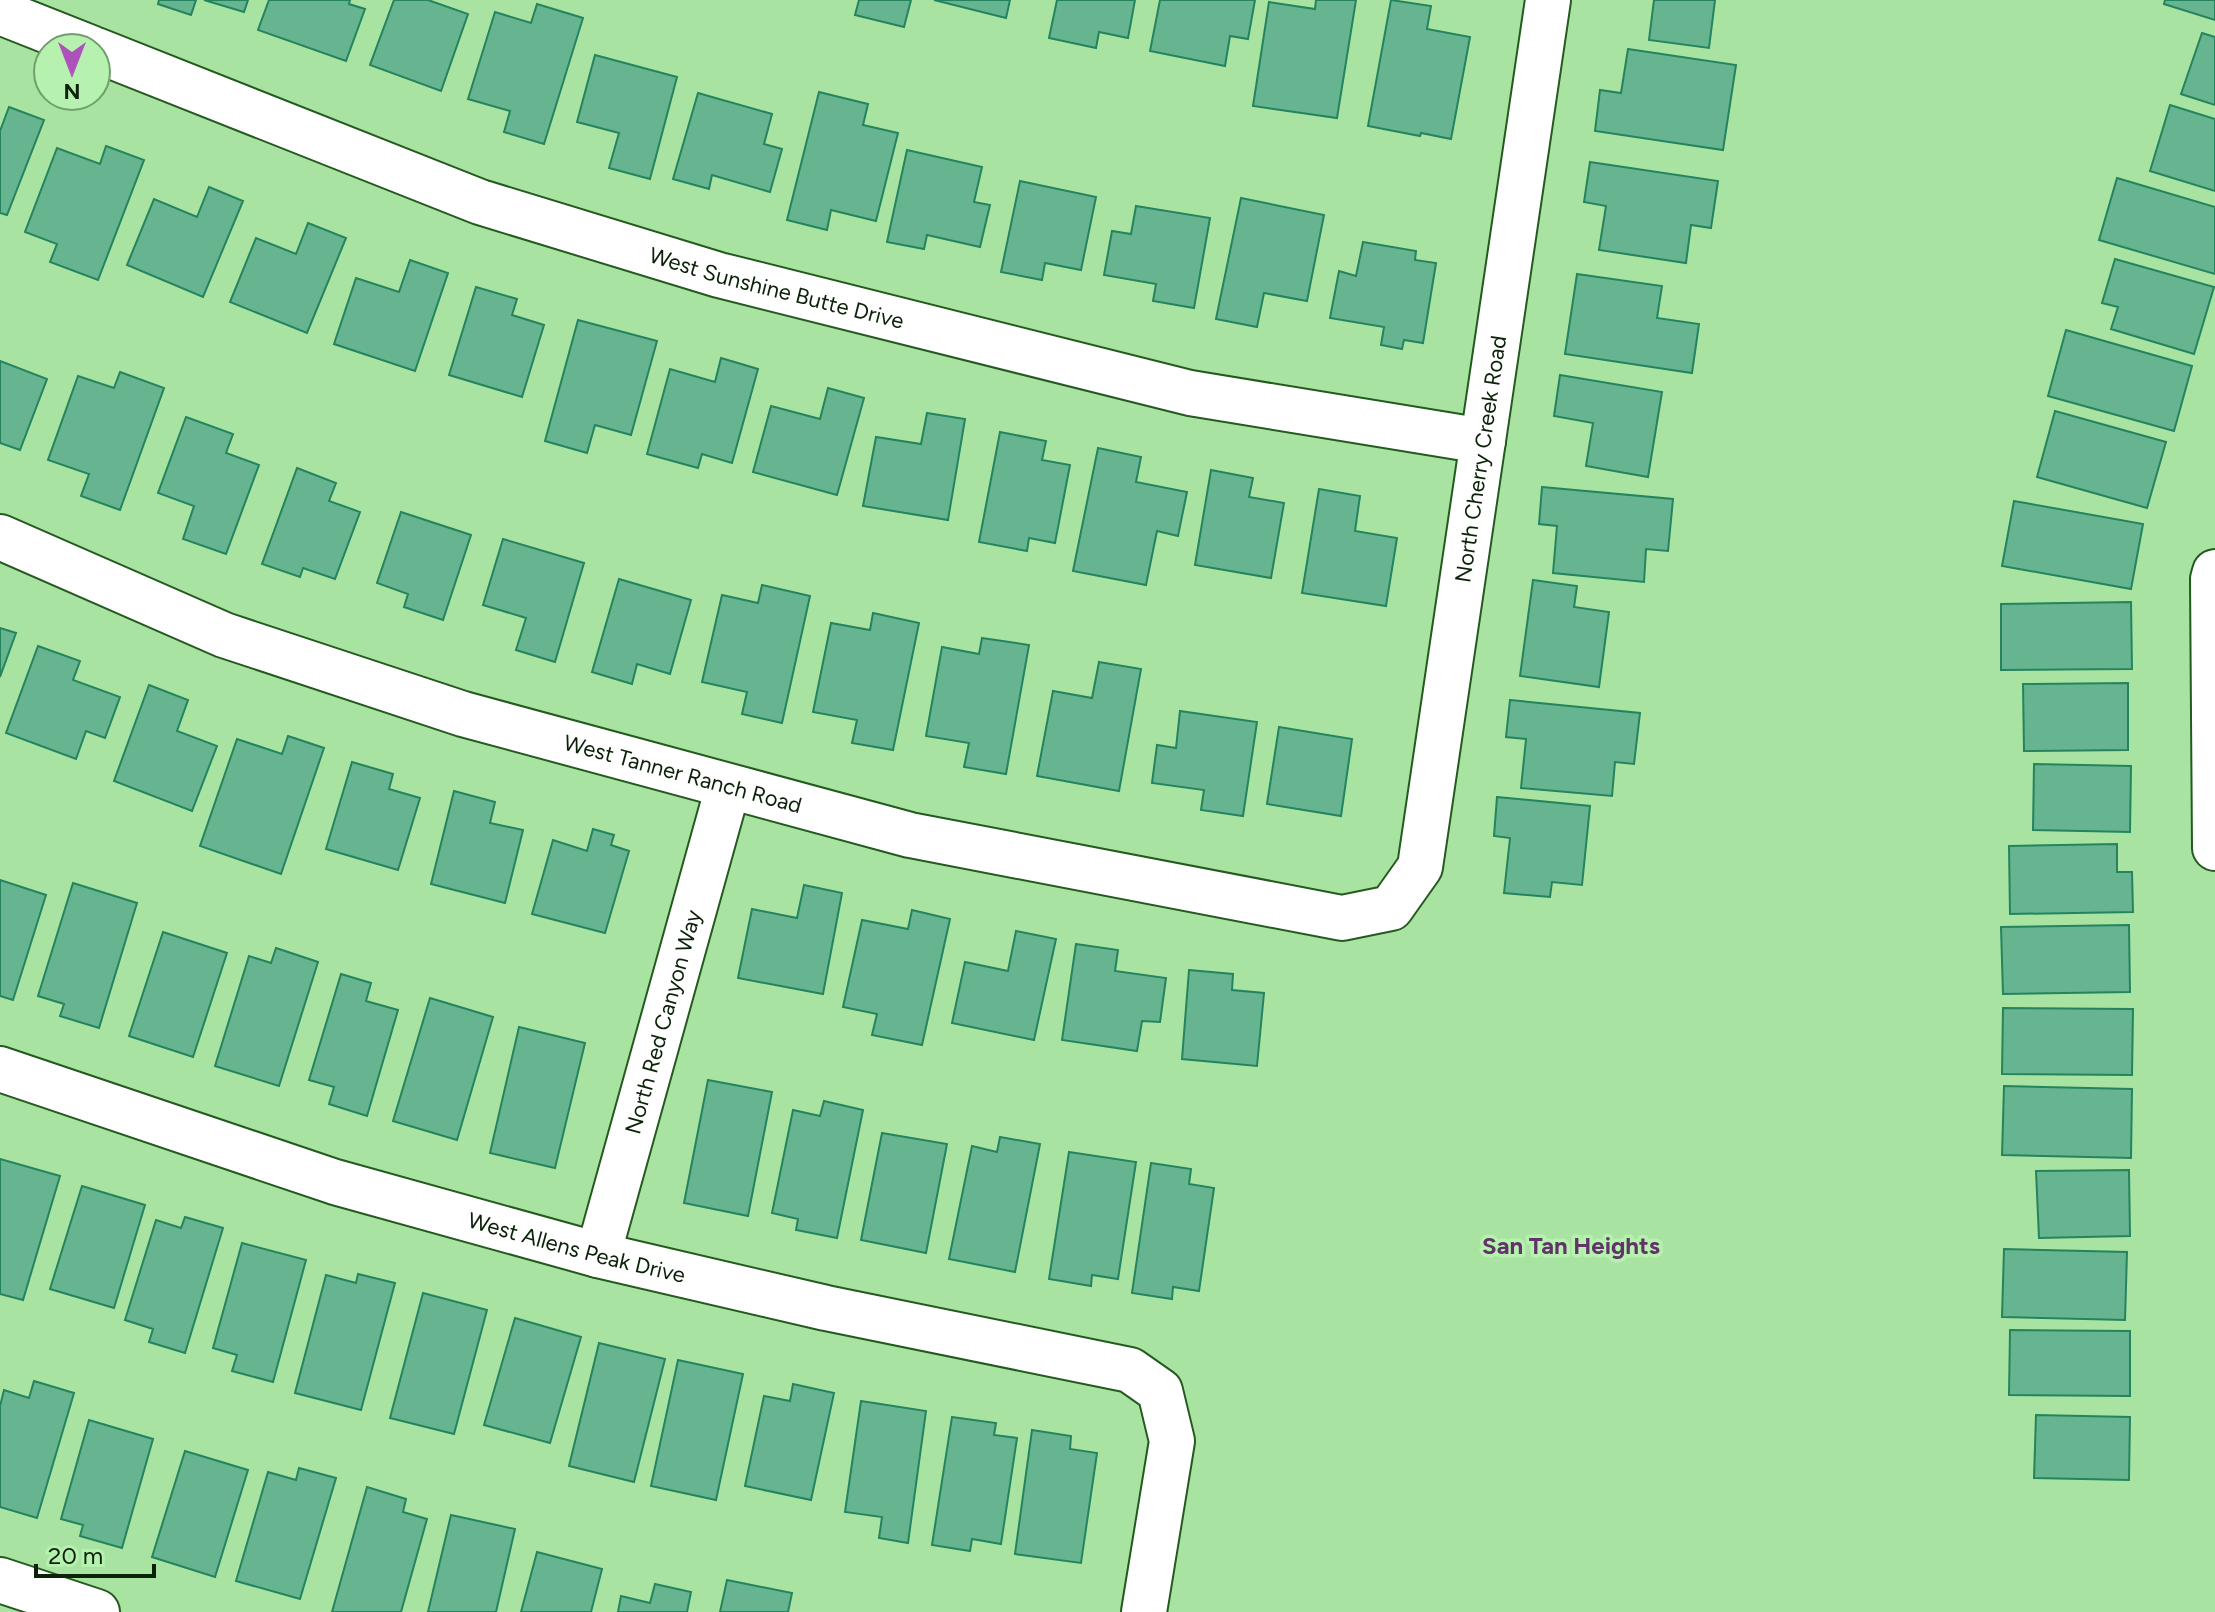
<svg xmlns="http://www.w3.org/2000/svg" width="2215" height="1612" viewBox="0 0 2215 1612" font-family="Figtree,sans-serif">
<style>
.building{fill:#66b590;stroke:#24845e;stroke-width:2}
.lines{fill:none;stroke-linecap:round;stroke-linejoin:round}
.minor-casing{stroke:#245a1f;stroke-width:48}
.minor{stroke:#fff;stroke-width:44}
.labels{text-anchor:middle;stroke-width:7;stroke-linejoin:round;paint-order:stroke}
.street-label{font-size:22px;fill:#0b2209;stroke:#b6f1af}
.neighbourhood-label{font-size:24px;font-weight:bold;fill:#613468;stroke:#b6f1af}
</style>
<rect width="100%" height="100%" fill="#a9e3a2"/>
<!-- building -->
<path class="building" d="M159,0H196L191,15L158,4Z
M204,0H248L244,12Z
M269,0H350L349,4L365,9L346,61L258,30Z
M394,0H428L468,14L441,91L370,65Z
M859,0H911L904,27L855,15Z
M934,0H1010L1006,18Z
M1057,0H1135L1128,38L1099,32L1096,48L1049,38Z
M1160,0H1255L1248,39L1230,36L1225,66L1150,51Z
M1316,0H1356L1337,118L1253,106L1269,2L1315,9Z
M1391,0L1431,6L1427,29L1470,37L1451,139L1421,133L1420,136L1368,126Z
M1654,0H1715L1709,48L1649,40Z
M2165,0H2215V20L2164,4Z
M537,4L583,18L544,144L504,132L510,111L468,99L495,12L531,23Z
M2202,33L2215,37V105L2181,94Z
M1628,49L1736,65L1723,150L1595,131L1600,90L1621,93Z
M595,55L677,77L650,179L609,168L619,133L577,122Z
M819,92L868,104L863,125L898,133L876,221L831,210L827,230L787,220Z
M698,93L772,114L764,144L782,149L770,192L712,175L709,189L673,179Z
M2170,105L2215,119V191L2150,171Z
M9,107L44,120L7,215L0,213V131Z
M106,146L144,160L98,280L50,262L57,244L25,232L57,148L100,164Z
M907,150L982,167L974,202L990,205L980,247L927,235L924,249L887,242Z
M1590,162L1718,181L1711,228L1691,225L1686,263L1599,250L1606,206L1584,202Z
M2117,178L2215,207V274L2099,240Z
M1020,181L1096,197L1081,270L1045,263L1042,280L1001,272Z
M209,187L243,201L203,297L127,265L154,199L197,217Z
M1241,198L1324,215L1307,301L1264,293L1257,327L1216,319Z
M1136,206L1210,218L1194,308L1153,301L1156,284L1104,275L1112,231L1131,234Z
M308,223L346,238L307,333L230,302L256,238L296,254Z
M1363,242L1416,251L1415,260L1436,263L1423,343L1404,340L1402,349L1381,345L1384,327L1330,318L1339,271L1356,276Z
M2115,259L2214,287L2194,354L2111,329L2118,307L2102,303Z
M410,260L448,273L415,371L334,344L356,278L399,292Z
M1577,274L1662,286L1657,318L1699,324L1692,373L1565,354Z
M476,287L517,299L512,315L544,325L522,397L449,375Z
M578,320L657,341L631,435L595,425L587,453L545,441Z
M2066,330L2192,366L2174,431L2048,396Z
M721,358L758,369L732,463L702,454L698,468L647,454L670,369L715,382Z
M0,361L47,379L20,450L0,443Z
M120,372L164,388L120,510L81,496L89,474L48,460L78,376L114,388Z
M1560,375L1662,392L1648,477L1586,466L1593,423L1554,416Z
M828,388L864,398L837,495L753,472L771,406L820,419Z
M2055,411L2166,442L2147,508L2037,477Z
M927,413L965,419L948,520L863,506L876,437L921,444Z
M186,417L233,434L226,453L259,465L226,554L183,539L194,506L158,493Z
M1000,432L1046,441L1042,460L1070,465L1055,543L1029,538L1027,551L979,542Z
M1098,448L1141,457L1136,482L1187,492L1178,536L1157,531L1146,585L1073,571Z
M297,468L336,483L329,501L360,512L335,579L303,568L300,577L262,564Z
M1211,470L1253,478L1249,497L1284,503L1271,578L1195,565Z
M1542,487L1673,499L1668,551L1646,549L1644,582L1553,573L1557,526L1539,524Z
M1319,489L1360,496L1355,531L1397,538L1386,606L1302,593Z
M2014,501L2143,524L2131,589L2002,566Z
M401,512L471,535L443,620L404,607L408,594L377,583Z
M503,539L584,563L555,662L516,650L526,618L483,605Z
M619,579L691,600L670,674L637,664L632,684L592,672Z
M1533,580L1577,586L1574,607L1609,612L1599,687L1520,676Z
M762,585L810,596L782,723L742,714L747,692L702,682L722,595L758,603Z
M2131,602L2132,669L2001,670V604Z
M873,613L919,623L893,750L852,743L857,720L813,712L831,623L870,630Z
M0,628L16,633L0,677Z
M982,638L1029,645L1006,774L964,767L969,743L926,736L942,647L979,654Z
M38,646L80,661L73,680L120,697L105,738L86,731L76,759L6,733Z
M1099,662L1141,669L1119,791L1037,776L1053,691L1092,698Z
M2128,683V750L2024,751L2023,684Z
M149,685L188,700L177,731L217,746L192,811L114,781Z
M1510,700L1640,713L1634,764L1615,762L1612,796L1521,788L1526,739L1506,737Z
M1180,711L1257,722L1243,816L1201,810L1204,790L1152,783L1157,745L1176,748Z
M1279,727L1352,739L1341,816L1267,804Z
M288,736L324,748L281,874L200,846L237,739L282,754Z
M352,762L393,774L389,789L420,798L398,870L326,849Z
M2034,764L2131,766L2130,832L2033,830Z
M454,791L495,802L490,823L523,830L505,903L431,884Z
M1497,797L1590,806L1582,885L1552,882L1550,897L1504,893L1510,838L1494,836Z
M593,829L614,835L611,845L629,851L605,933L532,914L553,840L587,851Z
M2117,844V872H2132L2133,912L2010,914L2009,846Z
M0,880L46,895L13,1000L0,996Z
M73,883L137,903L99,1028L60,1016L64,1004L38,996Z
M804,885L842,893L823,994L738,978L752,909L797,918Z
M912,910L950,919L922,1045L872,1035L877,1014L843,1007L862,920L908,929Z
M2129,925L2130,992L2003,994L2001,927Z
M1016,931L1056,939L1034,1040L952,1023L965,962L1008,971Z
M163,932L227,953L193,1057L129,1036Z
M1076,944L1118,950L1115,971L1166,978L1160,1022L1142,1021L1137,1051L1062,1040Z
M276,948L318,962L279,1086L215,1066L249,956L271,963Z
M1189,970L1233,974L1232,990L1264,993L1257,1066L1182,1059Z
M341,974L371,983L366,1001L398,1010L367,1116L329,1104L334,1087L309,1080Z
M430,998L493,1017L457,1140L393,1121Z
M2003,1008L2133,1009L2132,1075L2002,1074Z
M519,1027L585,1043L555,1168L490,1153Z
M708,1080L772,1092L748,1216L684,1203Z
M2004,1086L2132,1089L2131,1158L2002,1155Z
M824,1101L863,1110L837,1238L796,1230L798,1219L772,1213L793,1110L820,1116Z
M882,1133L947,1144L926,1253L861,1240Z
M1000,1137L1040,1144L1015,1272L949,1259L972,1146L997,1152Z
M1069,1152L1136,1162L1118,1279L1092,1275L1091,1286L1049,1279Z
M0,1159L60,1176L23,1300L0,1294Z
M1151,1163L1191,1169L1189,1184L1214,1188L1199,1291L1173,1287L1172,1299L1132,1293Z
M2129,1170L2130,1236L2039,1238L2036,1171Z
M82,1186L145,1205L114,1308L50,1289Z
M185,1217L223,1228L185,1353L149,1342L153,1329L125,1320L156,1220L181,1228Z
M242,1243L306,1260L273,1382L232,1371L237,1355L213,1348Z
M2004,1249L2127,1252L2125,1320L2002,1317Z
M358,1274L395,1283L361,1410L295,1393L326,1275L356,1283Z
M423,1293L487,1310L454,1434L390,1418Z
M515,1318L581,1337L550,1443L484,1425Z
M2010,1330L2130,1331V1396L2009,1395Z
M599,1343L665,1359L634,1482L569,1466Z
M678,1360L743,1374L716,1500L651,1486Z
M34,1381L74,1393L37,1518L0,1507V1406L4,1390L29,1398Z
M793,1384L834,1393L811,1500L745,1486L764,1396L790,1401Z
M861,1401L926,1411L908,1543L879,1538L882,1517L845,1512Z
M2036,1415L2130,1417L2129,1480L2034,1478Z
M952,1417L996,1423L994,1435L1017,1438L1001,1544L972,1539L970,1551L932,1545Z
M89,1420L153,1439L122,1548L80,1536L83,1525L61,1519Z
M1032,1430L1071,1436L1070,1449L1097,1453L1081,1563L1015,1554Z
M185,1451L248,1470L215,1577L152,1557Z
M299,1468L336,1478L300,1599L236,1581L268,1472L296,1480Z
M367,1487L406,1499L403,1512L427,1519L401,1612H332Z
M451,1515L515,1529L496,1612H428Z
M537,1552L602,1569L591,1612H521Z
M727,1580L792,1593L788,1612H720Z
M655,1584L691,1592L687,1612H618L621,1596L650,1603Z"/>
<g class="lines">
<!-- minor casing -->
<g class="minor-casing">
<g id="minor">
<path d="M0,12L91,48"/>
<path id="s1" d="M96,50L480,202L719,275L1190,393L1483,441"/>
<path id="s2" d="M0,537L224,635L463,714L910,835L1342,918L1391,908L1420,867L1548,0"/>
<path d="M2215,572L2213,579L2215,848"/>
<path id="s3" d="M0,1069L335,1182L598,1255L826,1308L1130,1370L1160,1391L1172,1441L1144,1612"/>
<path id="s4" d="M598,1255L728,787"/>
<path d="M0,1580L97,1612"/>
</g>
</g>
<!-- minor -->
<use href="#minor" class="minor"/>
</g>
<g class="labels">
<!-- street labels -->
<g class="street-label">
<text dy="8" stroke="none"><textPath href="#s1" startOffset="722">West Sunshine Butte Drive</textPath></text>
<text dy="8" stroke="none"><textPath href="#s2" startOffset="1912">North Cherry Creek Road</textPath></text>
<text dy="8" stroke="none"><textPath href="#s2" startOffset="724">West Tanner Ranch Road</textPath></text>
<text dy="8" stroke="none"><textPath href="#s4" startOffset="242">North Red Canyon Way</textPath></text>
<text dy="8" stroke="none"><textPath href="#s3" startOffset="604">West Allens Peak Drive</textPath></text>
</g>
<!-- neighbourhood labels -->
<g class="neighbourhood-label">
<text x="1571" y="1254">San Tan Heights</text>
</g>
</g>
<!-- north arrow -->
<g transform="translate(72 72) rotate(180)"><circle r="38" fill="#b6f1af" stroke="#729e6d" stroke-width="2"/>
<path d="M0-6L14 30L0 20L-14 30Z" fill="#ad51bb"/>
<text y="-12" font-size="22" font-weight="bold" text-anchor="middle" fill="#0b2209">N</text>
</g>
<!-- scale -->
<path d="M36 1564v12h118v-12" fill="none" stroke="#0b2209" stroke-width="4"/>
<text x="48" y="1564" font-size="24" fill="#0b2209" stroke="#b6f1af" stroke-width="6" paint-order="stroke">20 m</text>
</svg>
